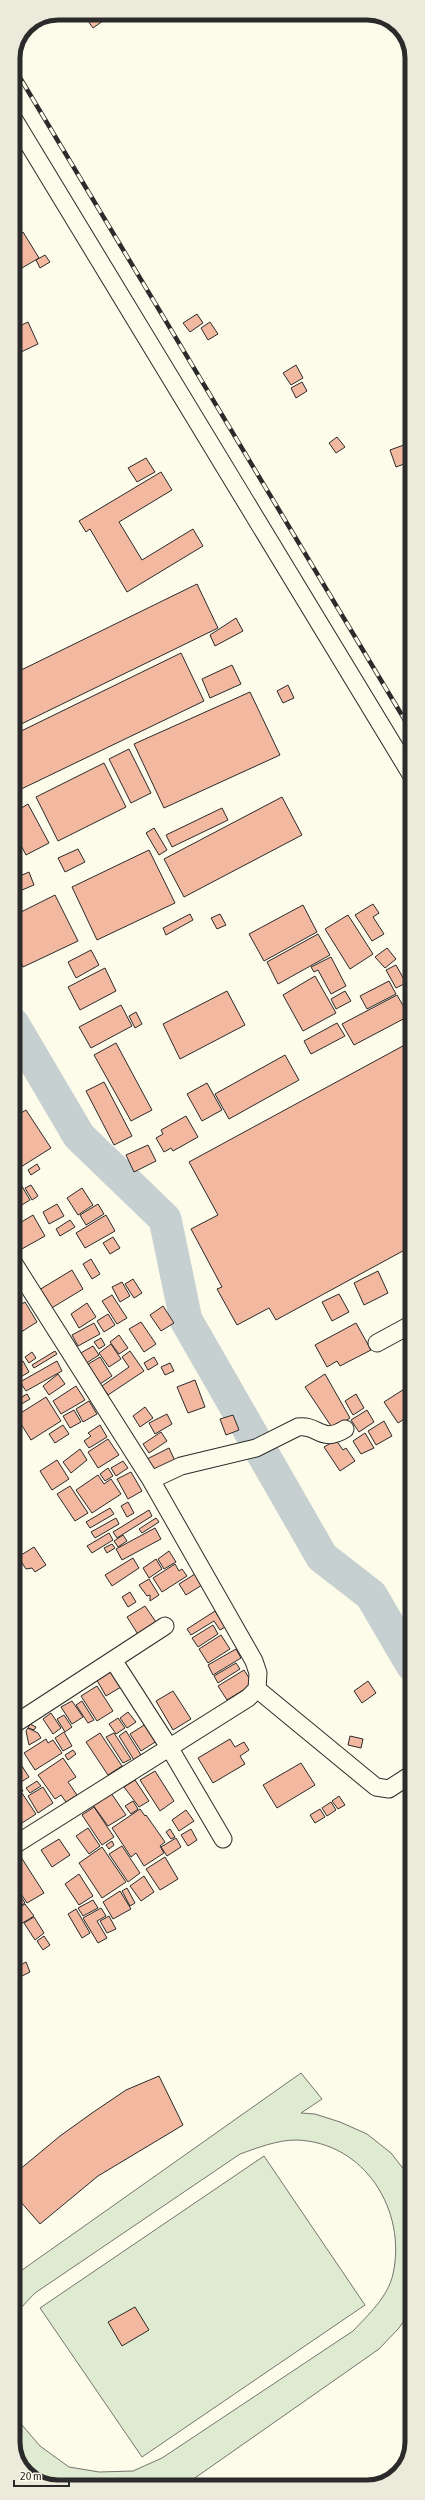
<svg xmlns="http://www.w3.org/2000/svg" width="425" height="2500" viewBox="0 0 425 2500" font-family="'Asap Condensed',sans-serif">
<style>
.park{fill:#deebd1;stroke:#74746e}
.lines{fill:none;stroke-linecap:round;stroke-linejoin:round}
.river{stroke:#c7d0d0;stroke-width:33}
.building{fill:#f2b8a0;stroke:#2b2b2b}
.street-casing{stroke:#2b2b2b;stroke-width:19}
.street{stroke:#fdfbea;stroke-width:17}
.rail-casing{stroke:#2b2b2b;stroke-width:4.5}
.rail{stroke:#fdfbea;stroke-width:3;stroke-dasharray:9;stroke-linecap:butt}
.rim{fill:none;stroke:#2b2b2b;stroke-width:5}
</style>
<rect width="100%" height="100%" fill="#fdfbea"/>
<!-- park -->
<path class="park" d="M301,2073L322,2099L301,2113L315,2114L340,2122L367,2134L391,2153L412,2180V2309L399,2328L379,2349L182,2487H53L33,2477L24,2469L13,2447V2408L16,2418L40,2446L69,2467L99,2472L133,2471L162,2458L353,2331C368,2315 388,2297 393,2274C407,2211 365,2142 296,2140C277,2140 257,2148 240,2154L35,2293L16,2313L13,2323L15,2275Z
M264,2156L365,2305L142,2457L40,2308Z"/>
<g class="lines">
<!-- river -->
<path class="river" d="M13,1024L79,1136L165,1219L186,1320L322,1557L371,1595L412,1665"/>
</g>
<!-- building -->
<path class="building" d="M85,13H104L107,18L93,28L83,14Z
M23,232L39,258L15,272L13,268V238Z
M45,255L50,262L40,268L36,260Z
M197,314L203,323L190,332L183,323Z
M17,316L20,323L13,326V318Z
M28,322L38,344L21,352L13,335V329Z
M210,322L218,334L208,340L201,328Z
M296,365L303,378L291,385L283,373Z
M302,382L307,391L296,398L291,388Z
M337,437L345,447L336,453L329,443Z
M412,442V461L396,467L390,450Z
M146,458L155,472L137,482L128,468Z
M161,472L172,490L119,522L142,560L193,529L203,546L127,592L90,529L86,532L79,521Z
M197,584L218,628L13,728V674Z
M236,618L243,631L215,646L210,635Z
M181,653L204,701L13,793V735Z
M232,665L241,684L210,698L202,679Z
M288,685L294,698L283,703L277,691Z
M250,692L280,755L164,808L134,744Z
M129,749L151,793L131,803L109,759Z
M104,763L126,807L58,841L36,797Z
M282,797L302,835L184,897L164,859Z
M28,804L49,843L26,855L13,830V813Z
M222,808L228,820L172,847L166,835Z
M154,828L167,850L159,855L146,833Z
M78,849L85,862L65,872L58,858Z
M149,850L175,903L97,940L72,887Z
M29,872L34,885L17,892L13,879Z
M55,895L78,941L23,967L13,947V916Z
M373,904L379,913L373,917L384,934L372,941L355,915Z
M303,905L317,932L264,961L249,934Z
M190,914L193,920L166,935L163,928Z
M220,914L226,925L217,929L211,918Z
M348,915L373,954L350,969L325,929Z
M318,934L330,955L278,984L267,962Z
M387,948L396,959L385,968L375,957Z
M91,950L99,965L76,978L68,962Z
M331,957L346,986L331,994L318,970L314,972L311,967Z
M396,965L406,983L396,988L386,970Z
M105,968L116,991L80,1010L68,987Z
M315,976L336,1013L303,1031L283,995Z
M389,981L396,994L367,1009L360,996Z
M227,991L245,1025L180,1059L163,1024Z
M345,991L351,1001L336,1009L331,999Z
M397,995L409,1016L354,1045L342,1024Z
M121,1005L132,1026L91,1048L79,1027Z
M136,1012L142,1024L135,1028L129,1016Z
M337,1023L345,1036L311,1054L304,1041Z
M412,1041V1246L276,1320L269,1308L237,1325L217,1289L222,1287L191,1229L218,1215L189,1162Z
M116,1043L152,1110L131,1121L94,1055Z
M285,1055L299,1080L229,1119L215,1094Z
M104,1082L132,1136L114,1145L86,1091Z
M207,1083L222,1110L202,1121L187,1094Z
M26,1110L51,1148L13,1172V1118Z
M186,1116L198,1137L173,1151L171,1148L164,1152L156,1138L163,1134L161,1130Z
M148,1145L156,1161L134,1172L126,1155Z
M37,1164L40,1169L31,1175L28,1170Z
M16,1176L30,1200L20,1206L13,1195V1178Z
M31,1185L38,1196L32,1200L25,1188Z
M82,1188L93,1205L78,1215L67,1198Z
M13,1199L19,1209L13,1212Z
M57,1204L64,1216L49,1224L43,1212Z
M98,1204L104,1214L86,1225L80,1215Z
M33,1215L45,1236L20,1250L13,1237V1227Z
M106,1215L115,1231L85,1248L76,1233Z
M70,1220L75,1227L60,1236L56,1229Z
M113,1237L120,1248L110,1254L103,1243Z
M91,1259L100,1274L92,1279L83,1264Z
M72,1270L83,1289L50,1309L39,1290Z
M378,1271L388,1293L364,1305L354,1283Z
M133,1279L142,1293L134,1298L125,1284Z
M122,1282L130,1296L120,1302L112,1287Z
M339,1294L349,1312L332,1321L322,1302Z
M112,1295L127,1318L117,1324L102,1301Z
M25,1302L37,1322L18,1334L13,1327V1309Z
M87,1303L96,1317L79,1328L71,1314Z
M163,1306L174,1323L161,1331L150,1315Z
M108,1314L115,1325L104,1332L97,1321Z
M141,1322L156,1344L144,1352L129,1329Z
M94,1323L100,1334L78,1346L72,1335Z
M356,1323L371,1350L340,1366L337,1361L327,1367L315,1345Z
M119,1335L128,1348L119,1354L110,1342Z
M101,1338L105,1345L99,1349L94,1342Z
M111,1344L121,1359L109,1367L99,1353Z
M93,1346L99,1355L85,1364L79,1354Z
M55,1351L57,1354L34,1368L32,1365Z
M130,1351L144,1371L108,1395L102,1386L129,1367L122,1357Z
M32,1352L36,1358L29,1363L25,1357Z
M100,1357L112,1376L97,1386L85,1366Z
M154,1357L158,1364L148,1370L144,1363Z
M23,1361L29,1372L19,1378L13,1366Z
M57,1361L62,1371L26,1391L20,1382Z
M170,1363L174,1371L165,1375L161,1367Z
M58,1374L65,1384L49,1395L43,1386Z
M325,1374L350,1418L333,1429L305,1387Z
M195,1380L205,1407L188,1413L177,1387Z
M412,1384V1414L398,1423L384,1402Z
M76,1386L85,1400L61,1414L53,1401Z
M17,1390L20,1396L13,1400V1392Z
M27,1394L30,1399L13,1409V1402Z
M356,1394L364,1408L353,1415L345,1401Z
M46,1397L61,1421L31,1440L16,1416Z
M89,1401L97,1414L83,1422L76,1409Z
M145,1407L153,1418L140,1427L133,1416Z
M74,1410L81,1422L70,1428L63,1416Z
M367,1410L374,1422L359,1432L351,1420Z
M167,1414L172,1424L155,1434L149,1423Z
M233,1415L239,1430L226,1435L220,1419Z
M384,1421L392,1436L376,1445L368,1431Z
M63,1425L69,1434L55,1443L49,1434Z
M100,1425L107,1437L89,1448L84,1441L91,1436L88,1433Z
M161,1432L167,1441L149,1453L143,1444Z
M365,1433L374,1448L361,1454L353,1441Z
M108,1439L119,1455L98,1468L88,1452Z
M336,1440L343,1450L346,1448L355,1461L340,1471L324,1447Z
M169,1448L176,1463L154,1474L147,1459Z
M80,1449L87,1460L71,1473L63,1462Z
M57,1460L69,1479L52,1490L40,1471Z
M123,1461L128,1468L116,1476L111,1468Z
M108,1468L113,1476L105,1481L100,1474Z
M131,1472L142,1491L128,1499L117,1479Z
M98,1475L104,1484L111,1479L121,1494L92,1513L76,1490Z
M70,1486L88,1513L75,1521L57,1494Z
M128,1502L134,1513L127,1517L121,1506Z
M110,1508L114,1514L90,1528L86,1522Z
M149,1510L152,1516L117,1538L113,1532Z
M116,1518L119,1524L95,1538L91,1532Z
M156,1518L159,1522L142,1533L139,1529Z
M155,1528L161,1539L122,1560L116,1549Z
M109,1533L113,1540L92,1553L87,1546Z
M123,1535L127,1541L118,1547L114,1541Z
M112,1544L115,1548L107,1553L104,1548Z
M34,1547L46,1565L35,1572L32,1568L26,1569L18,1557Z
M169,1551L176,1562L164,1569L158,1559Z
M133,1558L139,1568L112,1586L105,1575Z
M156,1559L162,1569L149,1578L143,1568Z
M175,1564L179,1571L182,1569L187,1576L162,1592L153,1578Z
M195,1574L202,1585L186,1595L179,1584Z
M149,1579L159,1595L150,1601V1595L147,1596L139,1585Z
M130,1592L136,1602L128,1607L122,1597Z
M145,1606L158,1625L139,1636L127,1617Z
M215,1611L225,1627L220,1630L214,1621L191,1635L187,1629Z
M213,1625L218,1634L198,1647L192,1638Z
M221,1635L230,1649L208,1663L199,1649Z
M236,1649L241,1658L213,1675L208,1665Z
M236,1663L240,1669L218,1683L214,1676Z
M109,1668L121,1687L106,1696L95,1677Z
M244,1670L253,1684L227,1700L218,1686Z
M368,1681L376,1693L362,1703L354,1691Z
M97,1686L113,1711L97,1721L81,1696Z
M173,1691L191,1719L173,1730L156,1701Z
M72,1701L83,1717L72,1724L61,1707Z
M82,1701L94,1720L88,1723L76,1705Z
M128,1712L136,1722L127,1728L120,1718Z
M51,1713L61,1728L53,1734L43,1719Z
M64,1715L72,1727L65,1732L57,1719Z
M118,1718L125,1728L116,1734L109,1724Z
M149,1722L160,1739L141,1751L130,1734Z
M30,1724L36,1727L34,1730L28,1728Z
M28,1728L38,1733L41,1738L29,1745L26,1731Z
M126,1731L141,1755L134,1760L119,1736Z
M64,1732L72,1746L63,1751L55,1738Z
M100,1733L122,1766L108,1775L86,1742Z
M114,1733L131,1759L123,1763L106,1737Z
M350,1736L363,1739L361,1748L348,1745Z
M46,1739L48,1743L53,1740L62,1753L35,1770L24,1753Z
M230,1739L235,1747L244,1742L249,1750L240,1756L245,1764L213,1783L198,1758Z
M73,1750L76,1754L68,1760L65,1755Z
M13,1752L29,1777L13,1787Z
M63,1758L76,1777L68,1782L77,1795L66,1802L61,1795L55,1799L38,1775Z
M301,1763L315,1785L277,1808L263,1785Z
M155,1771L174,1801L160,1811L140,1780Z
M135,1780L149,1801L139,1807L124,1787Z
M37,1781L41,1786L30,1793L26,1788Z
M19,1785L23,1791L16,1795L13,1789Z
M43,1787L53,1803L38,1813L28,1796Z
M22,1793L36,1814L22,1823L13,1811V1799Z
M111,1793L126,1815L108,1826L93,1805Z
M339,1796L345,1805L338,1809L332,1801Z
M133,1801L138,1809L131,1814L125,1806Z
M331,1802L336,1810L327,1816L322,1808Z
M94,1807L114,1837L102,1845L82,1815Z
M140,1809L145,1816L146,1815L165,1842L160,1846L164,1853L144,1866L136,1853L131,1857L112,1828Z
M320,1809L325,1817L315,1823L310,1815Z
M186,1810L194,1821L179,1831L172,1820Z
M13,1813L20,1824L13,1828Z
M88,1828L100,1846L89,1854L76,1836Z
M170,1829L175,1837L171,1839L166,1832Z
M191,1829L197,1840L188,1846L181,1835Z
M176,1838L181,1847L167,1856L161,1847Z
M59,1839L70,1855L52,1867L41,1850Z
M112,1841L114,1845L109,1849L106,1845Z
M122,1846L140,1873L128,1882L109,1854Z
M102,1847L126,1882L102,1898L79,1863Z
M19,1854L44,1893L27,1903L13,1882V1858Z
M165,1857L178,1879L160,1890L146,1869Z
M79,1874L93,1896L79,1905L65,1884Z
M144,1876L154,1892L141,1901L130,1886Z
M127,1888L135,1903L130,1906L122,1891Z
M120,1891L131,1909L113,1919L103,1902Z
M18,1892L25,1903L13,1910V1895Z
M93,1900L98,1908L83,1916L78,1908Z
M25,1904L34,1916L16,1927L13,1923V1912Z
M101,1908L106,1916L97,1921L107,1938L98,1943L83,1918Z
M76,1909L90,1933L82,1938L68,1914Z
M109,1916L116,1929L107,1933L100,1921Z
M34,1917L44,1933L35,1940L24,1923Z
M44,1936L50,1945L43,1950L37,1941Z
M14,1954L18,1963L13,1965V1954Z
M26,1962L30,1972L20,1977L15,1968Z
M159,2076L183,2125L98,2176L40,2224L13,2193V2175L60,2136L92,2113L126,2090Z
M135,2307L149,2330L122,2346L108,2322Z"/>
<g class="lines">
<!-- street casing -->
<g class="street-casing">
<path id="street" d="M13,118L412,776
M13,1262L151,1480L254,1661L258,1673L257,1689L248,1698L13,1846
M377,1343L412,1324
M151,1480L181,1466L256,1448L298,1427C318,1424 321,1444 345,1429
M113,1660L169,1747L223,1839
M257,1689L376,1787L389,1789L412,1774
M13,1725L165,1626"/>
</g>
<!-- street -->
<use href="#street" class="street"/>
<!-- rail casing -->
<g class="rail-casing">
<path id="rail" d="M13,66L412,732"/>
</g>
<!-- rail -->
<use href="#rail" class="rail"/>
</g>
<!-- crop -->
<path d="M0 0H425V2500H0ZM58 20H367A38 38 0 0 1 405 58V2442A38 38 0 0 1 367 2480H58A38 38 0 0 1 20 2442V58A38 38 0 0 1 58 20Z" fill="#eceadb" fill-rule="evenodd"/>
<path class="rim" d="M58 20H367A38 38 0 0 1 405 58V2442A38 38 0 0 1 367 2480H58A38 38 0 0 1 20 2442V58A38 38 0 0 1 58 20Z"/>
<!-- scale -->
<path d="M14 2480v6h55v-6" fill="none" stroke="#2b2b2b" stroke-width="2"/>
<text x="20" y="2480" font-size="12" fill="#2b2b2b" stroke="#fdfbea" stroke-width="3" paint-order="stroke">20 m</text>
</svg>
